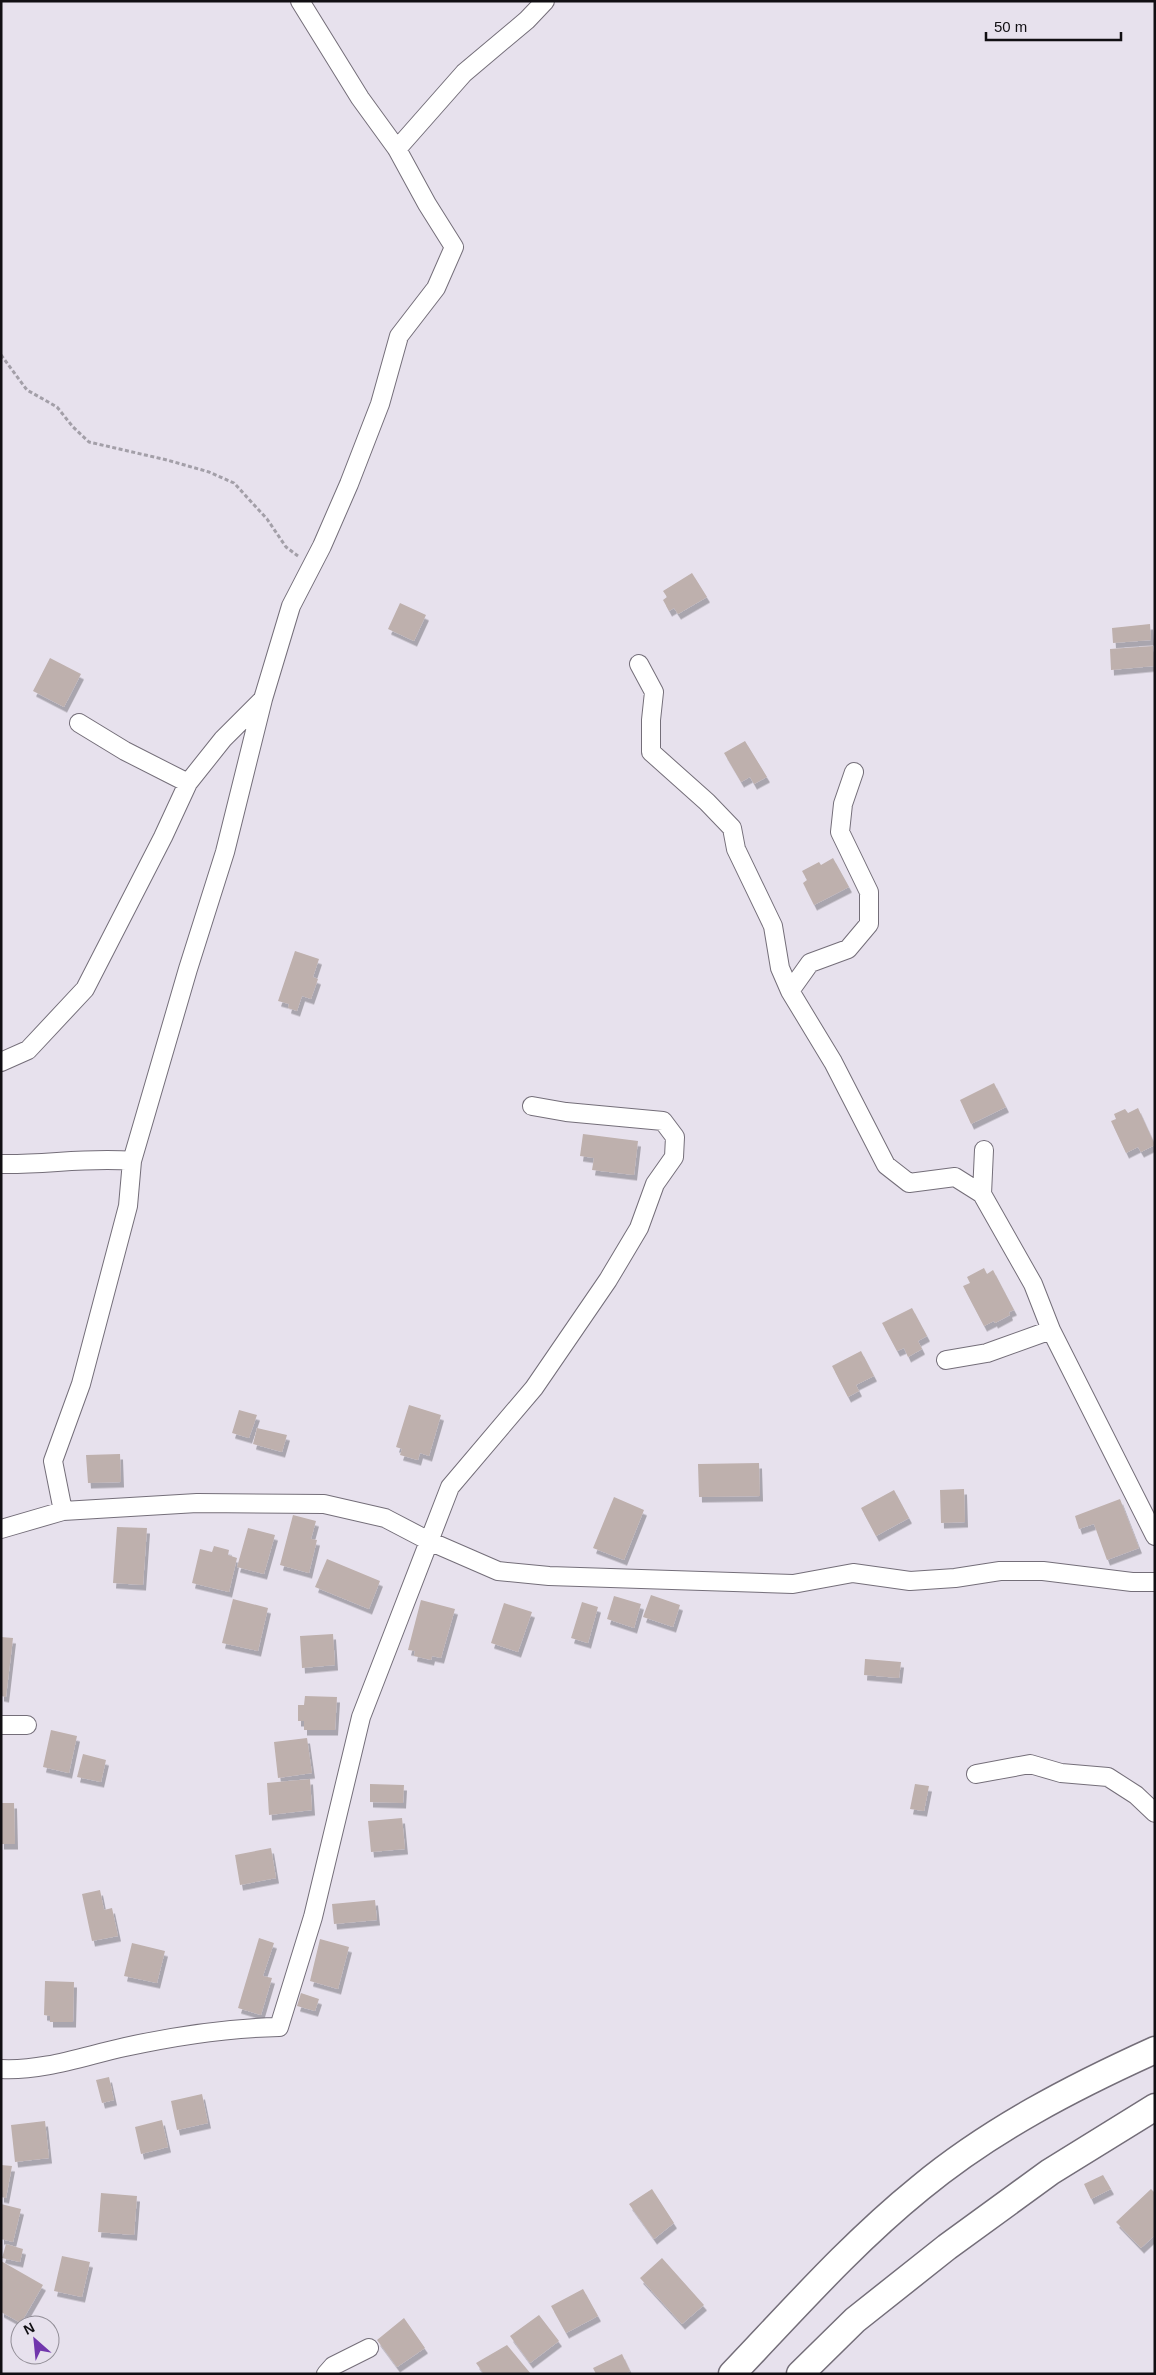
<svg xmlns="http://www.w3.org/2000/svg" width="1156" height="2375" viewBox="0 0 1156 2375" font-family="Helvetica,sans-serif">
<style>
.building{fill:#beb0ad;filter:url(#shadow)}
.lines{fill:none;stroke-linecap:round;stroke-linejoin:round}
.street-casing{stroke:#746e79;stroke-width:20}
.primary-casing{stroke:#746e79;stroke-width:29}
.path{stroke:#a39fa8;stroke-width:3;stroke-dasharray:4 2.5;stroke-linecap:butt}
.street{stroke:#fff;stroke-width:18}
.primary{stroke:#fff;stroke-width:26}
</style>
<defs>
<filter id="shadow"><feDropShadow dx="3" dy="5.5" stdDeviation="0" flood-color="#0004"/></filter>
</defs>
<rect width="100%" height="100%" fill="#e7e1ed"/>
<!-- building -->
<path class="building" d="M692,573L707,597L678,614L674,608L669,611L663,600L667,597L663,591Z
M400,603L426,615L414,641L388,629Z
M1150,624L1151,640L1113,643L1112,628Z
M1153,646L1154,666L1111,670L1110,649Z
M50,658L81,674L64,707L33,691Z
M745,741L767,777L754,784L750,777L741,782L724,753Z
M833,858L849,887L814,905L803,883L807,880L802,871L819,862L821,865Z
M295,951L319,959L313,977L318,979L311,999L302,996L297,1011L288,1008L289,1004L278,1001Z
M994,1083L1006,1107L971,1124L960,1100Z
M1138,1108L1155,1145L1141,1152L1138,1147L1126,1153L1111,1121L1116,1119L1114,1114L1125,1109L1128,1113Z
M583,1134L638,1141L634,1175L592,1170L594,1158L580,1156Z
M984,1268L987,1274L993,1270L1014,1310L1009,1312L1010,1315L995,1323L994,1321L984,1326L963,1286L970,1283L967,1277Z
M912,1308L927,1336L918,1341L922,1349L908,1357L904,1348L897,1351L882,1323Z
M861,1351L874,1376L856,1385L859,1391L848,1397L832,1366Z
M409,1405L441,1415L429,1456L420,1453L418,1460L400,1455L402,1449L396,1447Z
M239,1410L257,1415L249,1438L232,1433Z
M257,1428L287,1435L282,1452L253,1444Z
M120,1454L121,1482L88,1483L86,1455Z
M759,1463L760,1496L699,1497L698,1464Z
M964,1489L965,1522L941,1523L940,1490Z
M894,1490L909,1518L876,1536L861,1508Z
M614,1497L644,1510L624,1560L593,1548Z
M1120,1499L1139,1548L1107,1560L1094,1524L1079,1529L1075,1516Z
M293,1515L316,1521L311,1539L317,1540L309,1573L280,1565Z
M117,1527L147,1528L143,1585L113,1583Z
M248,1528L275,1535L264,1574L237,1567Z
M214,1546L229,1550L228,1555L237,1558L229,1592L192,1583L200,1549L212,1552Z
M327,1559L380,1581L369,1609L315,1587Z
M651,1595L680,1605L673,1627L643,1617Z
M614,1596L641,1604L634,1628L607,1619Z
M233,1599L268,1608L258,1651L222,1643Z
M421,1600L455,1609L441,1658L432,1656L431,1660L414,1656L415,1651L408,1650Z
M582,1602L598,1607L588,1643L571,1638Z
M504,1603L532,1612L518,1652L491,1643Z
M333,1634L335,1665L302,1668L300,1636Z
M1,1637L13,1638L6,1697L1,1696Z
M865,1659L901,1662L899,1678L864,1675Z
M305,1696L337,1697L335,1730H304V1721H298V1705H304Z
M51,1730L77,1736L69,1773L43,1767Z
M307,1738L312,1773L278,1778L274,1742Z
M83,1754L106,1760L101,1782L77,1777Z
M310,1779L312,1810L269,1815L267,1783Z
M370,1784L404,1785L403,1803L370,1802Z
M915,1784L929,1786L924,1811L910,1809Z
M1,1803H14L15,1844H1Z
M402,1818L405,1849L371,1852L368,1821Z
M271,1848L276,1878L240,1885L235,1855Z
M100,1890L104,1910L112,1908L118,1936L92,1941L82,1894Z
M375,1900L377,1920L334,1924L332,1904Z
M259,1938L274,1943L263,1976L272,1978L261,2015L238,2008Z
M320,1939L349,1947L338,1989L310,1981Z
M132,1943L165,1951L157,1983L124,1976Z
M45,1981L74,1982L73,2022H50V2016L44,2015Z
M301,1993L319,1999L315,2011L297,2006Z
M109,2077L114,2100L102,2103L96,2080Z
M202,2094L208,2123L177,2130L171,2101Z
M162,2120L168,2147L141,2154L135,2127Z
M45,2121L49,2158L15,2162L11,2125Z
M1,2165L12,2166L6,2198L1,2197Z
M1103,2175L1111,2189L1091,2199L1084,2184Z
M652,2189L674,2223L654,2239L629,2204Z
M1151,2189L1155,2193V2235L1141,2248L1116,2222Z
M101,2193L137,2196L134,2235L98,2232Z
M1,2204L21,2209L13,2242L1,2239Z
M6,2244L23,2249L20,2262L2,2258Z
M62,2256L90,2262L82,2297L54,2291Z
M662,2258L704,2305L682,2324L640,2278Z
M1,2261L43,2285L21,2323L1,2312Z
M583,2289L598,2316L566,2333L551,2306Z
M539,2315L559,2341L530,2363L510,2336Z
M404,2318L425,2348L397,2367L377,2340Z
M31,2319L46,2323L45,2325H30Z
M507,2345L531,2374H484L476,2363Z
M622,2354L630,2371L625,2374H596L593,2368Z"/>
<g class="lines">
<!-- street casing -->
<g class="street-casing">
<path id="street" d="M397,149L464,73L527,20L545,1
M639,664L654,692L651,720V752L707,802L732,828L736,849L773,926L780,968L790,991L833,1062L886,1165L909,1183L955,1177L982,1194L1033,1284L1051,1330
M79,723L125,751L188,783
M790,991L810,963L848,949L869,924V892L840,832L843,804L854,772
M1,1062L28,1050L85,989L163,837L188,783L223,739L262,700
M1,1164C45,1165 88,1157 132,1161
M982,1194L984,1150
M946,1360L987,1353L1051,1330L1155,1536
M63,1511L53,1461L81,1384L128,1206L132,1161L188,969L225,852L263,699L291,606L322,546L349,484L380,404L399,336L436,288L454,247L427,204L397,149L360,98L300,1
M1,1529L63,1511L197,1503L324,1504L385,1518L429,1541L498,1571L549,1576L793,1584L853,1573L910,1581L955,1578L1000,1571H1043L1132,1582H1155
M1,1725H27
M976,1774L1030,1764L1061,1773L1108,1777L1136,1795L1155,1813
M1,2069C44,2071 84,2056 125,2047C175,2036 228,2028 279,2027L313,1917L361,1717L450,1487L534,1388L608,1280L639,1228L655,1184L674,1157L675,1137L663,1121L566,1112L532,1106
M326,2374L333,2366L369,2348"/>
</g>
<!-- primary casing -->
<g class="primary-casing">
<path id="primary" d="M732,2374C793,2310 852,2243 920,2188C990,2130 1073,2087 1155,2050
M800,2374L855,2320L947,2247L1050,2172L1155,2107"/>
</g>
<!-- path -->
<path class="path" d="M1,355L27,390L57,407L73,427L89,442L167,460L209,472L234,483L267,519L286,547L298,556"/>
<!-- street -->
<use href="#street" class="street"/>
<!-- primary -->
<use href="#primary" class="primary"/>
</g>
<!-- border -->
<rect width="1156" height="2375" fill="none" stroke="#110f13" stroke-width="5"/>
<!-- north arrow -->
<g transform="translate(35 2340) rotate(333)"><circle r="24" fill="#e7e1ed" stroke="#918d96"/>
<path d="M0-4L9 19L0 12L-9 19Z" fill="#7136ac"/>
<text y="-8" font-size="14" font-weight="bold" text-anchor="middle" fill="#110f13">N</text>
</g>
<!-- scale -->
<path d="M986 32v8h135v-8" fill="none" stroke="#110f13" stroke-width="2.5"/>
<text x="994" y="32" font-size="15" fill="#110f13" stroke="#e7e1ed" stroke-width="4" paint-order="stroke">50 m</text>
</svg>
